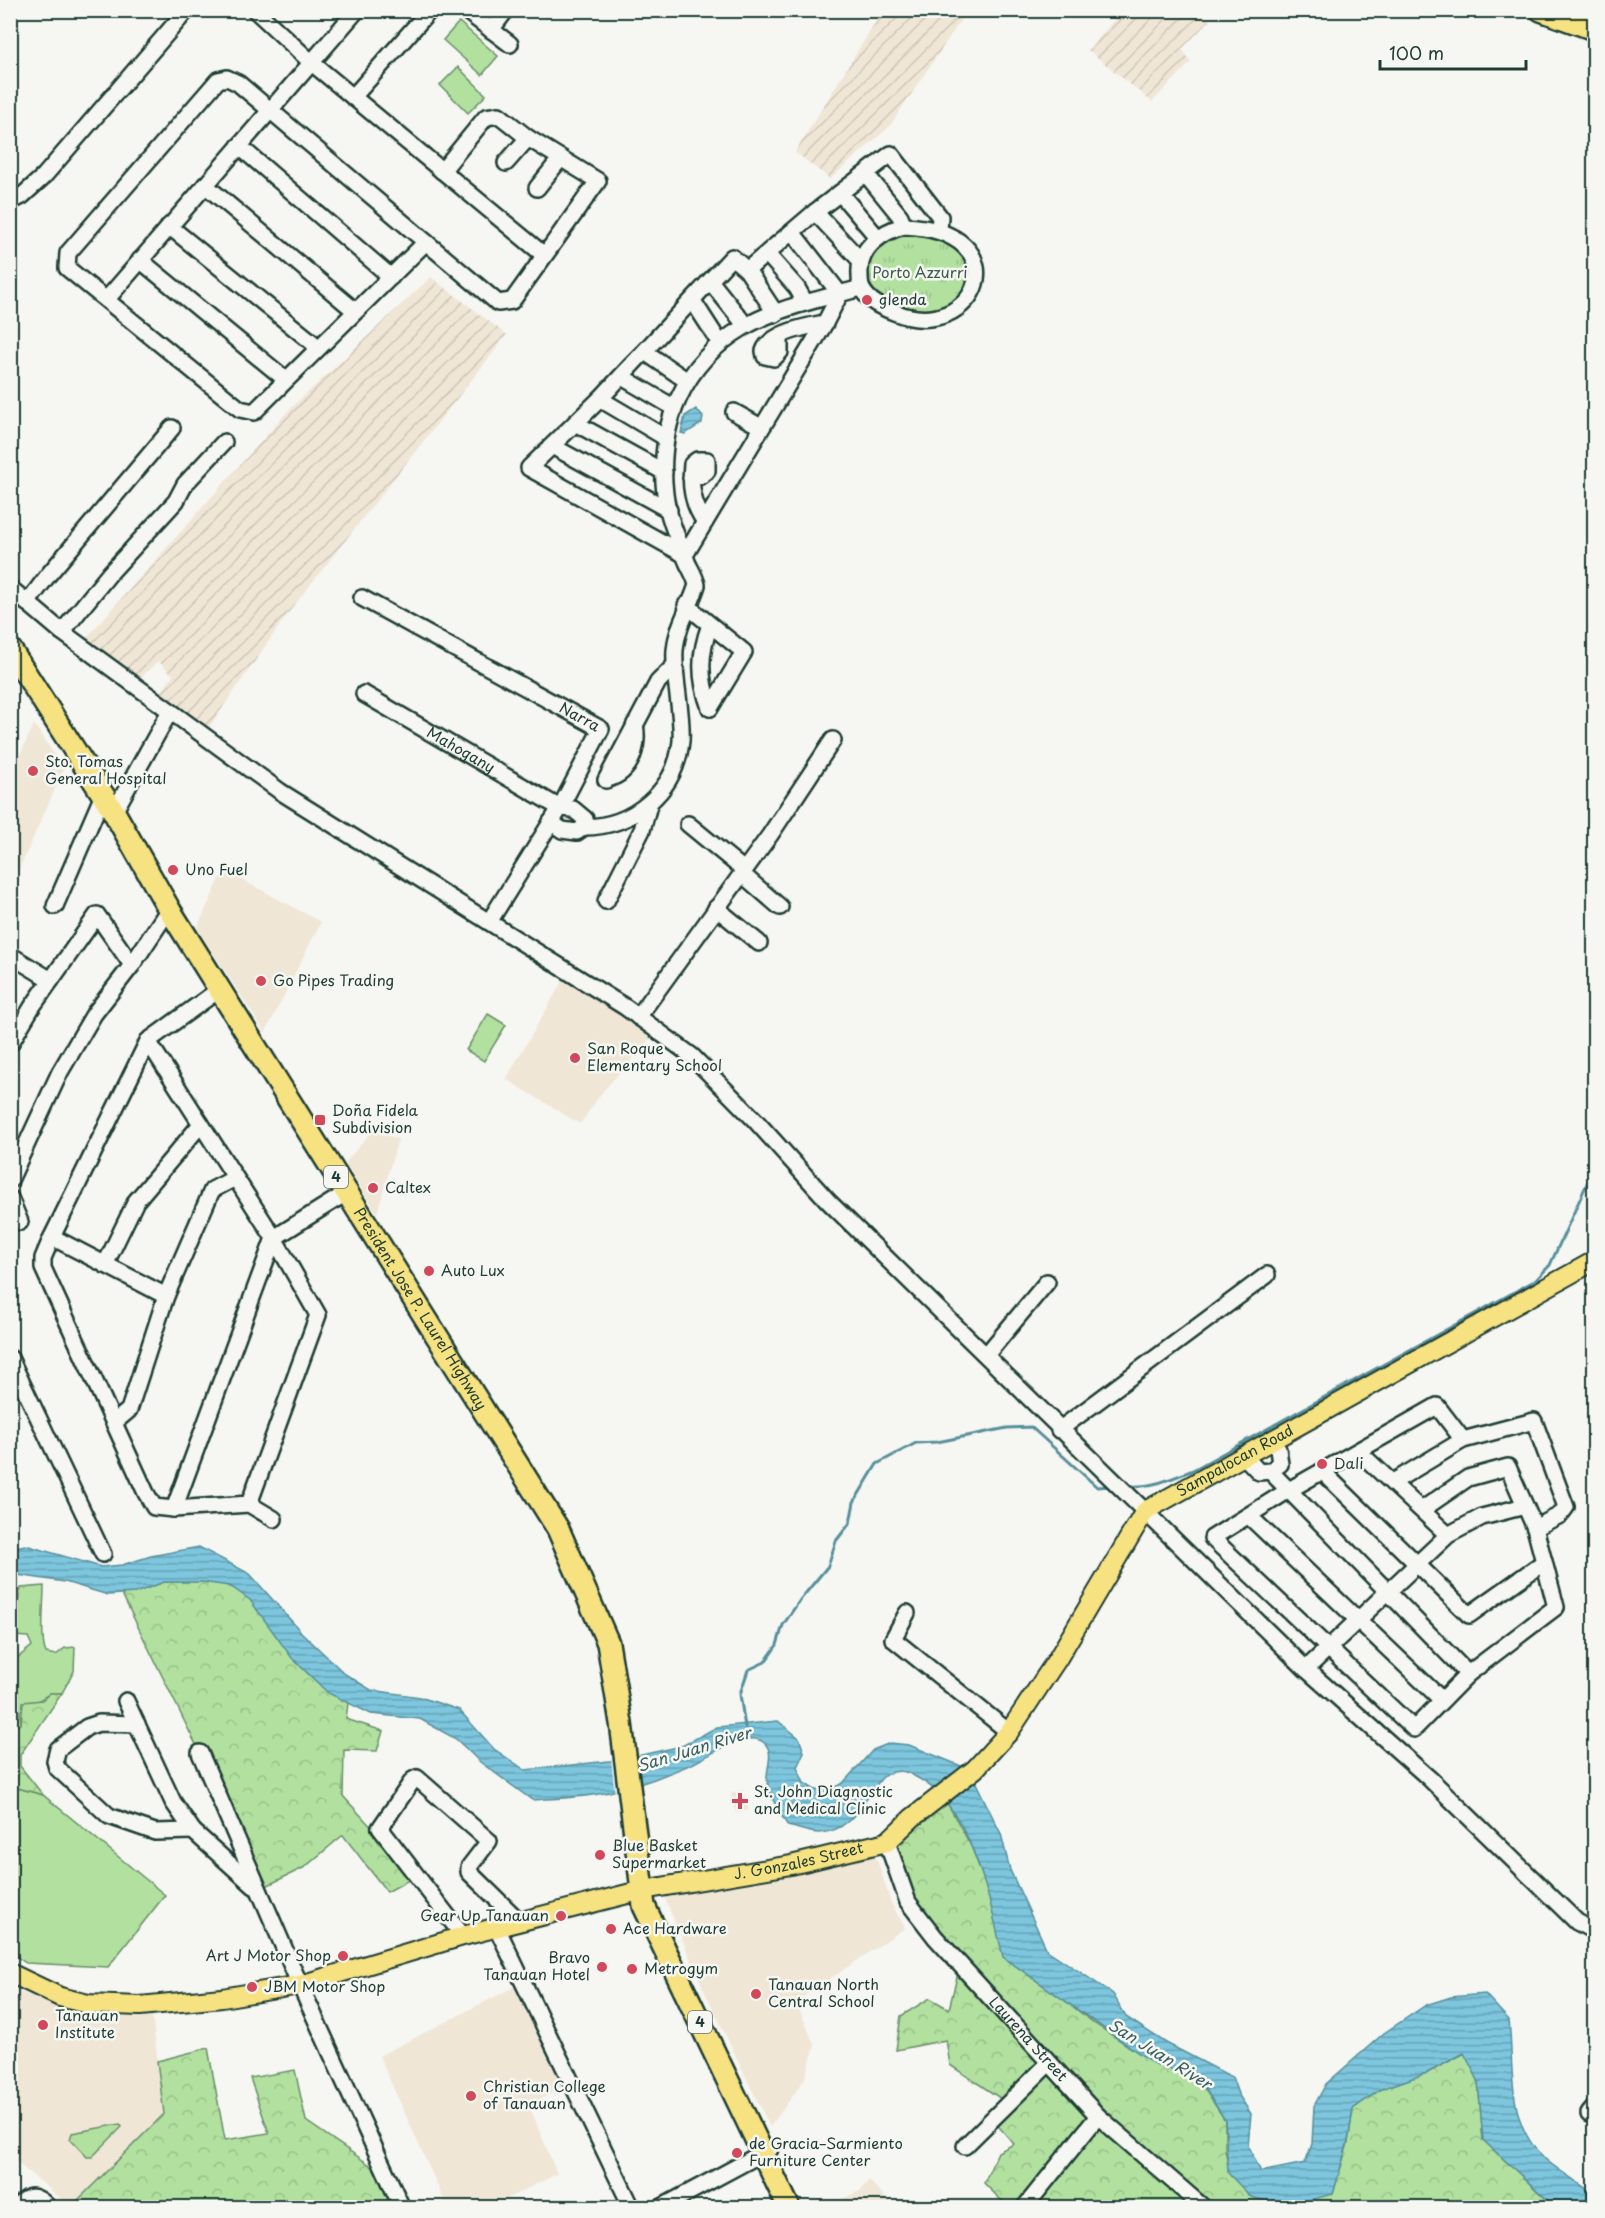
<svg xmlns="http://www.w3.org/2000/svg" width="1605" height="2218" viewBox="0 0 1605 2218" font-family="'Playpen Sans',sans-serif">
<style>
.built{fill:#f0e6d6}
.industrial{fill:url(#industrial-furrows)}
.grass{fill:#b1e09f;stroke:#688e6a;stroke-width:1.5}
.forest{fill:url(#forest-crowns);stroke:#688e6a;stroke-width:1.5}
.park{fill:url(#park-tufts);stroke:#688e6a;stroke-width:1.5}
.water{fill:url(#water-rules);stroke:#578f9a;stroke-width:1.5}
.pier{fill:#f6f6f2}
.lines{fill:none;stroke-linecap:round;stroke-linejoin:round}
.stream{stroke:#578f9a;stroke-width:3}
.minor-casing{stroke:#1f3d34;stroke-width:20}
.major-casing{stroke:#1f3d34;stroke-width:22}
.highway-casing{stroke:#1f3d34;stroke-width:26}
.minor{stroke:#f6f6f2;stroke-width:15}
.major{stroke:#f7e281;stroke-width:18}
.highway{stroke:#f7e281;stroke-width:21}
.poi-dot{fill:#d1495b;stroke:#f6f6f2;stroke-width:2}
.labels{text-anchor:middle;stroke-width:5;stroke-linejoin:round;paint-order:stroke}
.shield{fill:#f6f6f2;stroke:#60746d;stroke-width:1.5}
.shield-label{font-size:14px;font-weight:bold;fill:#1f3d34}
.park-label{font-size:15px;fill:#3c5e49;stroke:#f6f6f2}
.poi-label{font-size:15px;fill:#1f3d34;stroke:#f6f6f2;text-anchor:start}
.street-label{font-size:15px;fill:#1f3d34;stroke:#f6f6f2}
.water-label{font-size:16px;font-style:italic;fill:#365f5e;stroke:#f6f6f2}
</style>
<defs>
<pattern id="industrial-furrows" width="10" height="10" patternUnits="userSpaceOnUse" patternTransform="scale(1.5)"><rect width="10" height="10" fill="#f0e6d6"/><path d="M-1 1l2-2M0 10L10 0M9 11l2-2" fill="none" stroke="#cdc6b8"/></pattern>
<pattern id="forest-crowns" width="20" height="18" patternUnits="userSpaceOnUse" patternTransform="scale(1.5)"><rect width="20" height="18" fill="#b1e09f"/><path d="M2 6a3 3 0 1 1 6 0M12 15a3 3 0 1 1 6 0" fill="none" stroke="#98c18a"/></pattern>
<pattern id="park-tufts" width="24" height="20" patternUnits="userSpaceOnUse" patternTransform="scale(1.5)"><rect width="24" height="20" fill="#b1e09f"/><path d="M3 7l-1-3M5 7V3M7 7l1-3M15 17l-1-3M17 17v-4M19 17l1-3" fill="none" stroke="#98c18a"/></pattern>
<pattern id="water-rules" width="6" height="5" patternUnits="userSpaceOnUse" patternTransform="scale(1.5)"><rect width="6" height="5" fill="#7dc6de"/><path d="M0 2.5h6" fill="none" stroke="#66a2b5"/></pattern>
</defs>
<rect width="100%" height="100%" fill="#f6f6f2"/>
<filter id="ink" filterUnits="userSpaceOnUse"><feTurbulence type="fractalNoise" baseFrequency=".0167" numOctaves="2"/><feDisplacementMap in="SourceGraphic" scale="12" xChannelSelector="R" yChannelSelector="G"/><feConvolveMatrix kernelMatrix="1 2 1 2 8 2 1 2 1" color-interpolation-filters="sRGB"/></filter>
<g filter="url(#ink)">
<!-- built -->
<path class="built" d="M34,724L64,769L11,887V775Z
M224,870L321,922L265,1033L197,928Z
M565,977L652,1037L603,1091L580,1124L506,1079Z
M372,1131L398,1139L377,1213L345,1163Z
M743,1790L749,1810L736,1813L731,1793Z
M875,1853L891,1903L905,1928L796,2002L815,2046L804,2080L770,2127L702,1986L664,1896Z
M516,1986L563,2087L529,2105L557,2174L490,2207H447L379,2056Z
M10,1989L81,2012L116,2018L152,2014L164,2114L71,2207L13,2159L11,2161Z
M869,2180L894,2207H823L860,2191Z"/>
<!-- industrial -->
<path class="industrial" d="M883,10L967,11L889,127L830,179L795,152Z
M1122,11H1197L1210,20L1182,49L1191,62L1152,102L1088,50Z
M431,277L507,335L289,612L205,733L161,693L173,675L158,661L136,682L82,643L288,411Z"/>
<!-- grass -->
<path class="grass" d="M459,22L498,56L482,75L443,40Z
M458,67L486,95L468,113L440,85Z
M488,1014L506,1025L484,1061L466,1050Z
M44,1586C44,1603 40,1641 46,1653L56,1655L65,1648L75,1647L74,1671L62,1693H50C40,1701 31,1702 20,1711L21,1724L13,1728L11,1663L32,1646L28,1637L13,1636L21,1588Z
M10,1786L43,1795L165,1895L108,1967L26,1963L11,1953Z
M120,2124L122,2127L92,2157H87L70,2139L72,2133Z"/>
<!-- forest -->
<path class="forest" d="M164,1582C185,1582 208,1579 228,1586C259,1595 275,1638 295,1660C311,1678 327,1692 348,1703L346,1719L383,1731L377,1751L344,1750L343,1796L416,1876L387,1892L343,1835L305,1867L258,1890L200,1753L118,1586L133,1593Z
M50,1693H62L20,1755V1766L43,1795L11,1786V1727L21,1724L23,1702L42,1700Z
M945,1799L971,1846L987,1887L1004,1957L1043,1983L1095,2024L1156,2064L1198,2079L1225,2120V2150L1231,2176L1333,2194L1348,2143L1353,2109L1381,2089L1429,2072L1465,2053L1478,2080L1483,2140L1555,2207H1008L984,2183L998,2152L1014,2144L993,2120L1015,2108L950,2065L946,2040L896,2050L901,2016L930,1998L949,2009L960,1965L908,1902L887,1842Z
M208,2048L225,2140L269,2133L250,2078L295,2070L306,2121L389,2178L402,2207H71L164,2114L157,2061Z"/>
<!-- park -->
<path class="park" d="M917,233L935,235L967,253L972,283C966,290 958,303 950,306C917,320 848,299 873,255C877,248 886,239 894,236C901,234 909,234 917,233Z"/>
<!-- water -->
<path class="water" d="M696,409L703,417L702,423L685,434L681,433L685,416Z
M25,1545L101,1567L122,1565L151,1556L199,1547L250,1574L302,1633L345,1674L371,1690L420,1697L459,1710L494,1749L525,1770L619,1760L682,1746L717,1727L778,1721L799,1738L804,1752L797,1767L804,1783L815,1790L833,1788L843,1783L873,1750L890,1743L909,1745L961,1766L972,1775L1001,1834L1010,1870L1047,1950L1113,1994L1126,2017L1166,2043L1232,2077L1238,2094L1251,2114L1248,2146L1261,2172L1305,2163L1312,2144L1314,2106L1326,2084L1384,2033L1426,2005L1451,1997L1485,1994L1509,2020C1514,2067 1506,2120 1542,2156C1557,2171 1578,2181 1594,2195V2207H1555L1483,2140L1478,2080L1464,2053L1427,2073L1381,2089L1353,2109L1348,2141L1333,2194L1286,2206L1251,2197L1228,2173L1225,2120L1199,2079L1153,2063L1003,1957C990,1901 971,1804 916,1777C907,1772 900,1769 890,1773C882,1775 878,1783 874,1789C859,1809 848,1831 820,1833C810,1833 797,1828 788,1826C779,1812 770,1797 767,1780C766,1769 774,1754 766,1745C752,1726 709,1756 692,1764C665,1775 637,1787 609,1792C584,1798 557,1798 532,1800L480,1762L456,1739L420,1719L371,1714L328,1693L292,1658L250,1600L230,1586L201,1582H164L135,1593L108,1595L65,1582L11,1574V1548Z"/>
<!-- pier -->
<path class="pier" d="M637,1752L641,1787L615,1794L611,1758Z"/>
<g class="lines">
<!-- stream -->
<path class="stream" d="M1594,947L1592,951L1594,1003
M1594,1005L1591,1042L1594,1076
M1127,1486C1151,1488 1171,1479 1193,1470L1536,1280L1550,1265L1594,1168
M745,1727L740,1694L748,1670L765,1662L777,1645L783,1625L800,1600L828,1566L836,1541L850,1523L854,1502L877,1464L916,1443L937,1442L1007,1428L1031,1427L1097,1487L1111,1486"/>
<!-- minor casing -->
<g class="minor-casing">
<g id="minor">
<path d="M255,10L312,63L544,255"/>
<path d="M465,10L510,44"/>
<path d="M491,30L506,10"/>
<path d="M353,97L430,10"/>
<path d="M239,146L391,277"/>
<path d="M506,163L528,138"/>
<path d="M866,174L900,216L904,226"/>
<path d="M205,185L354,310"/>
<path d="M537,188L561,158"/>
<path d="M840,193L878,238"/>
<path d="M10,202L22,196L44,176L187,10"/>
<path d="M815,212L860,260"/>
<path d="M169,226L318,347"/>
<path d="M904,226C1024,231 977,346 894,312C881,307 869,302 862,289C860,285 860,280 860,275C858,249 880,232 904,226Z"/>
<path d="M426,242L254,412L240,409L67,268L68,253L218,80L227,78L238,83L498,303L512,301L598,181L528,138L499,115L486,117L442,171"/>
<path d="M767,254L797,288L805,302"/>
<path d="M140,260L285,379"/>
<path d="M747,270L815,212L891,154L940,217L939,230"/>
<path d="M711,282L746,326"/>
<path d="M107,299L357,10"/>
<path d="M693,301L720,343"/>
<path d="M776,314L747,270L732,257L600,399L529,468L685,555L825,323L840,294L792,232"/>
<path d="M780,337V352L774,358L765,356L764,351C770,333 808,326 825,323"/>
<path d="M645,352L686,380"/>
<path d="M622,377L673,407"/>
<path d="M600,399L666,438"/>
<path d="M734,412L761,427"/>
<path d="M575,423L664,472"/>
<path d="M552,446L669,510"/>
<path d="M691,478L701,476L707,471V460H697L692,464C690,485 692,504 705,522"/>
<path d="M10,588L62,632L281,792L625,1007L692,1056L754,1119L828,1201L1306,1669L1430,1779L1577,1922L1594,1931"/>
<path id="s1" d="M362,598L601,729L560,808L489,922"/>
<path d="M27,603L49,574L172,428"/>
<path d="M686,605L744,652L710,708"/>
<path d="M62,632L110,573L176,501L185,484L224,442"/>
<path id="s2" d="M364,694L560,808L573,809L585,819L584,827L577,832L562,830L551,822"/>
<path d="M710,708C699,678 699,654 710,625"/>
<path d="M608,779C632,772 639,746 635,724"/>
<path d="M606,780L658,682L675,665"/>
<path d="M114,812L170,711"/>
<path d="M688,824L744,870"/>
<path d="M584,827C633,827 676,791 681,741C683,711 673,680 675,650C677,625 690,608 697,585C695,576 692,572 688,564C679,542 668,518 665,494C657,425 683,363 744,327C779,307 822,299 861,288"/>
<path d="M742,874L780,907"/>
<path d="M606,901L642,830L649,805"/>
<path d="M55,906L103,795"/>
<path d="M716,908L759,943"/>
<path d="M10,955L51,980"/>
<path d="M638,1017L770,835L833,740"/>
<path d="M148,1041L274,1238L318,1315L249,1504L174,1509L274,1238L346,1193"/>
<path d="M10,1044L32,1007L97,915L132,965"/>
<path d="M10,1180L60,1072L94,1014L132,965L169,909"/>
<path d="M10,1198L20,1222"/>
<path d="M52,1237L43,1258V1268L146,1493L154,1507L174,1509"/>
<path d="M105,1265L136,1201L201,1124"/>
<path d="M166,1296L52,1237L148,1041L220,989"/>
<path d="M987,1354L1047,1282"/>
<path d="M10,1358L103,1554"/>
<path d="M116,1421L129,1410L166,1296L212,1190L235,1178"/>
<path d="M1059,1430L1267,1275"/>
<path d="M1358,1451L1448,1535"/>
<path d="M1243,1455L1259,1472L1270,1471L1280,1464L1278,1449L1269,1441"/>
<path d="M1270,1471L1468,1674"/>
<path d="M1322,1471L1469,1615L1544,1562"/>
<path d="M1393,1482L1463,1440L1534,1421L1566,1507L1560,1515L1535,1528"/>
<path d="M249,1504L274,1519"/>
<path d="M1423,1509L1468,1478L1508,1467L1535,1528L1556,1607L1468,1674L1414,1729L1212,1538L1289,1490L1437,1406L1463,1440"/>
<path d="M1249,1516L1442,1700"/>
<path d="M907,1613L893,1639L1009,1732"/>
<path d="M1306,1669L1448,1535L1482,1517L1525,1506"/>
<path d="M126,1701L173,1802L193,1831L254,1886"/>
<path d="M137,1724L99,1723L87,1727L58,1749L55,1761L57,1768L109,1816L155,1832L193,1831"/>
<path d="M200,1753L300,1985L402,2208"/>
<path id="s3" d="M887,1842L908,1902L935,1937L1098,2116L1204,2208"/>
<path d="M497,1928L632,2208"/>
<path d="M463,1936L380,1828L413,1780L417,1778L489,1841L469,1867V1872L520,1922"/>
<path d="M1594,2108L1589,2114L1594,2116"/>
<path d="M965,2146L1048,2064"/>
<path d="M16,2208C30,2193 35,2194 49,2208"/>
<path d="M660,2208L770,2149"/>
<path d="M1024,2208L1098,2116"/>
</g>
</g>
<!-- major casing -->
<g class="major-casing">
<g id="major">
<path id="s4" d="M10,1973L60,1997L88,2004L140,2006L222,1998L300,1985L463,1936L643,1890L791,1865L887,1842L912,1818L975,1769L1009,1732L1058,1658L1145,1511L1594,1261"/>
</g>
</g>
<!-- highway casing -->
<g class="highway-casing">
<g id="highway">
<path d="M1541,10L1594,29"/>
<path id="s5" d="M10,649L114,812L169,909L558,1529L608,1643L621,1723L644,1906L789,2208"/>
</g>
</g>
<!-- minor -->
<use href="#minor" class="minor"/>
<!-- major -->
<use href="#major" class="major"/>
<!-- highway -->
<use href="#highway" class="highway"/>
</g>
</g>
<!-- markers -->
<g class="poi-dot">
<circle cx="867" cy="300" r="6"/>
<circle cx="33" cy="771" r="6"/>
<circle cx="173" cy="870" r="6"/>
<circle cx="261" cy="981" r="6"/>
<circle cx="575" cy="1058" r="6"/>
<rect x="314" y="1114" width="12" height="12" rx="3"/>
<circle cx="373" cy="1188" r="6"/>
<circle cx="429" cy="1271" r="6"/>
<circle cx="1322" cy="1464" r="6"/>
<path d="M737 1792h6v6h6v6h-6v6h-6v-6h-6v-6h6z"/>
<circle cx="600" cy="1855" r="6"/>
<circle cx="561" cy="1916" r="6"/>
<circle cx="611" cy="1929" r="6"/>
<circle cx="343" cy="1956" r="6"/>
<circle cx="602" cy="1967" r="6"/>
<circle cx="632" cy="1969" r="6"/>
<circle cx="252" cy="1987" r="6"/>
<circle cx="756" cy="1994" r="6"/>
<circle cx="43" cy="2025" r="6"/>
<circle cx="471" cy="2096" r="6"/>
<circle cx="737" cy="2153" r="6"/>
</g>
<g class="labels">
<!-- shield labels -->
<g class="shield">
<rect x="324" y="1166" width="24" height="22" rx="4.5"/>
<rect x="688" y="2011" width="24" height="22" rx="4.5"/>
</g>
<g class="shield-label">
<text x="336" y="1182">4</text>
<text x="700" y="2027">4</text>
</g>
<!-- park labels -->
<g class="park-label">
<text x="920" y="278">Porto Azzurri</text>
</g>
<!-- poi labels -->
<g class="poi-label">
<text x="879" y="305">glenda</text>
<text x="45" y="767">Sto. Tomas<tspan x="45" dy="17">General Hospital</tspan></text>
<text x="185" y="875">Uno Fuel</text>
<text x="273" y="986">Go Pipes Trading</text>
<text x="587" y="1054">San Roque<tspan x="587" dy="17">Elementary School</tspan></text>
<text x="332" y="1116">Doña Fidela<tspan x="332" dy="17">Subdivision</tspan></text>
<text x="385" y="1193">Caltex</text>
<text x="441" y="1276">Auto Lux</text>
<text x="1334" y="1469">Dali</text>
<text x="754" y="1797">St. John Diagnostic<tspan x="754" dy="17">and Medical Clinic</tspan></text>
<text x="612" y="1851">Blue Basket<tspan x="612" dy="17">Supermarket</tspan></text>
<text x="549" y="1921" text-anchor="end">Gear Up Tanauan</text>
<text x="623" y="1934">Ace Hardware</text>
<text x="331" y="1961" text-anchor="end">Art J Motor Shop</text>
<text x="590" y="1963" text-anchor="end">Bravo<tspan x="590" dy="17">Tanauan Hotel</tspan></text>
<text x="644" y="1974">Metrogym</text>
<text x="768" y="1990">Tanauan North<tspan x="768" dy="17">Central School</tspan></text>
<text x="264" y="1992">JBM Motor Shop</text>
<text x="55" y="2021">Tanauan<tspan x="55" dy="17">Institute</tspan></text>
<text x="483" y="2092">Christian College<tspan x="483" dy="17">of Tanauan</tspan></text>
<text x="749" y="2149">de Gracia–Sarmiento<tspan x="749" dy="17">Furniture Center</tspan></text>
</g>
<!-- street labels -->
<g class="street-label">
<text dy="5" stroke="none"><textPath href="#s1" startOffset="248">Narra</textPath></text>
<text dy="5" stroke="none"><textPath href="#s2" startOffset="112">Mahogany</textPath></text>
<text dy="5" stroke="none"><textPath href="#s5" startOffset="777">President Jose P. Laurel Highway</textPath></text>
<text dy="5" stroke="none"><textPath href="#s4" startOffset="1430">Sampalocan Road</textPath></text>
<text dy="5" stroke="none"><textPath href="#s4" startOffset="812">J. Gonzales Street</textPath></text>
<text dy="5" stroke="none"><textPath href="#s3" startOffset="246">Laurena Street</textPath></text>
</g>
<!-- water labels -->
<g class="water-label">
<text transform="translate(694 1749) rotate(-17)" y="6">San Juan River</text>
<text transform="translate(1160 2054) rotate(32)" y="6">San Juan River</text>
</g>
</g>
<!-- margin -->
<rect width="1605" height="2218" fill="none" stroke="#f6f6f2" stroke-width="36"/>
<rect x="18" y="18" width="1569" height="2182" fill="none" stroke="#1f3d34" stroke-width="2" filter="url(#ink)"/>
<!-- scale -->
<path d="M1380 60v9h146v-9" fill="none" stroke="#1f3d34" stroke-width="3"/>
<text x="1389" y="60" font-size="18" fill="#1f3d34" stroke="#f6f6f2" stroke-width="4.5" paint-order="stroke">100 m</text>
</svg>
